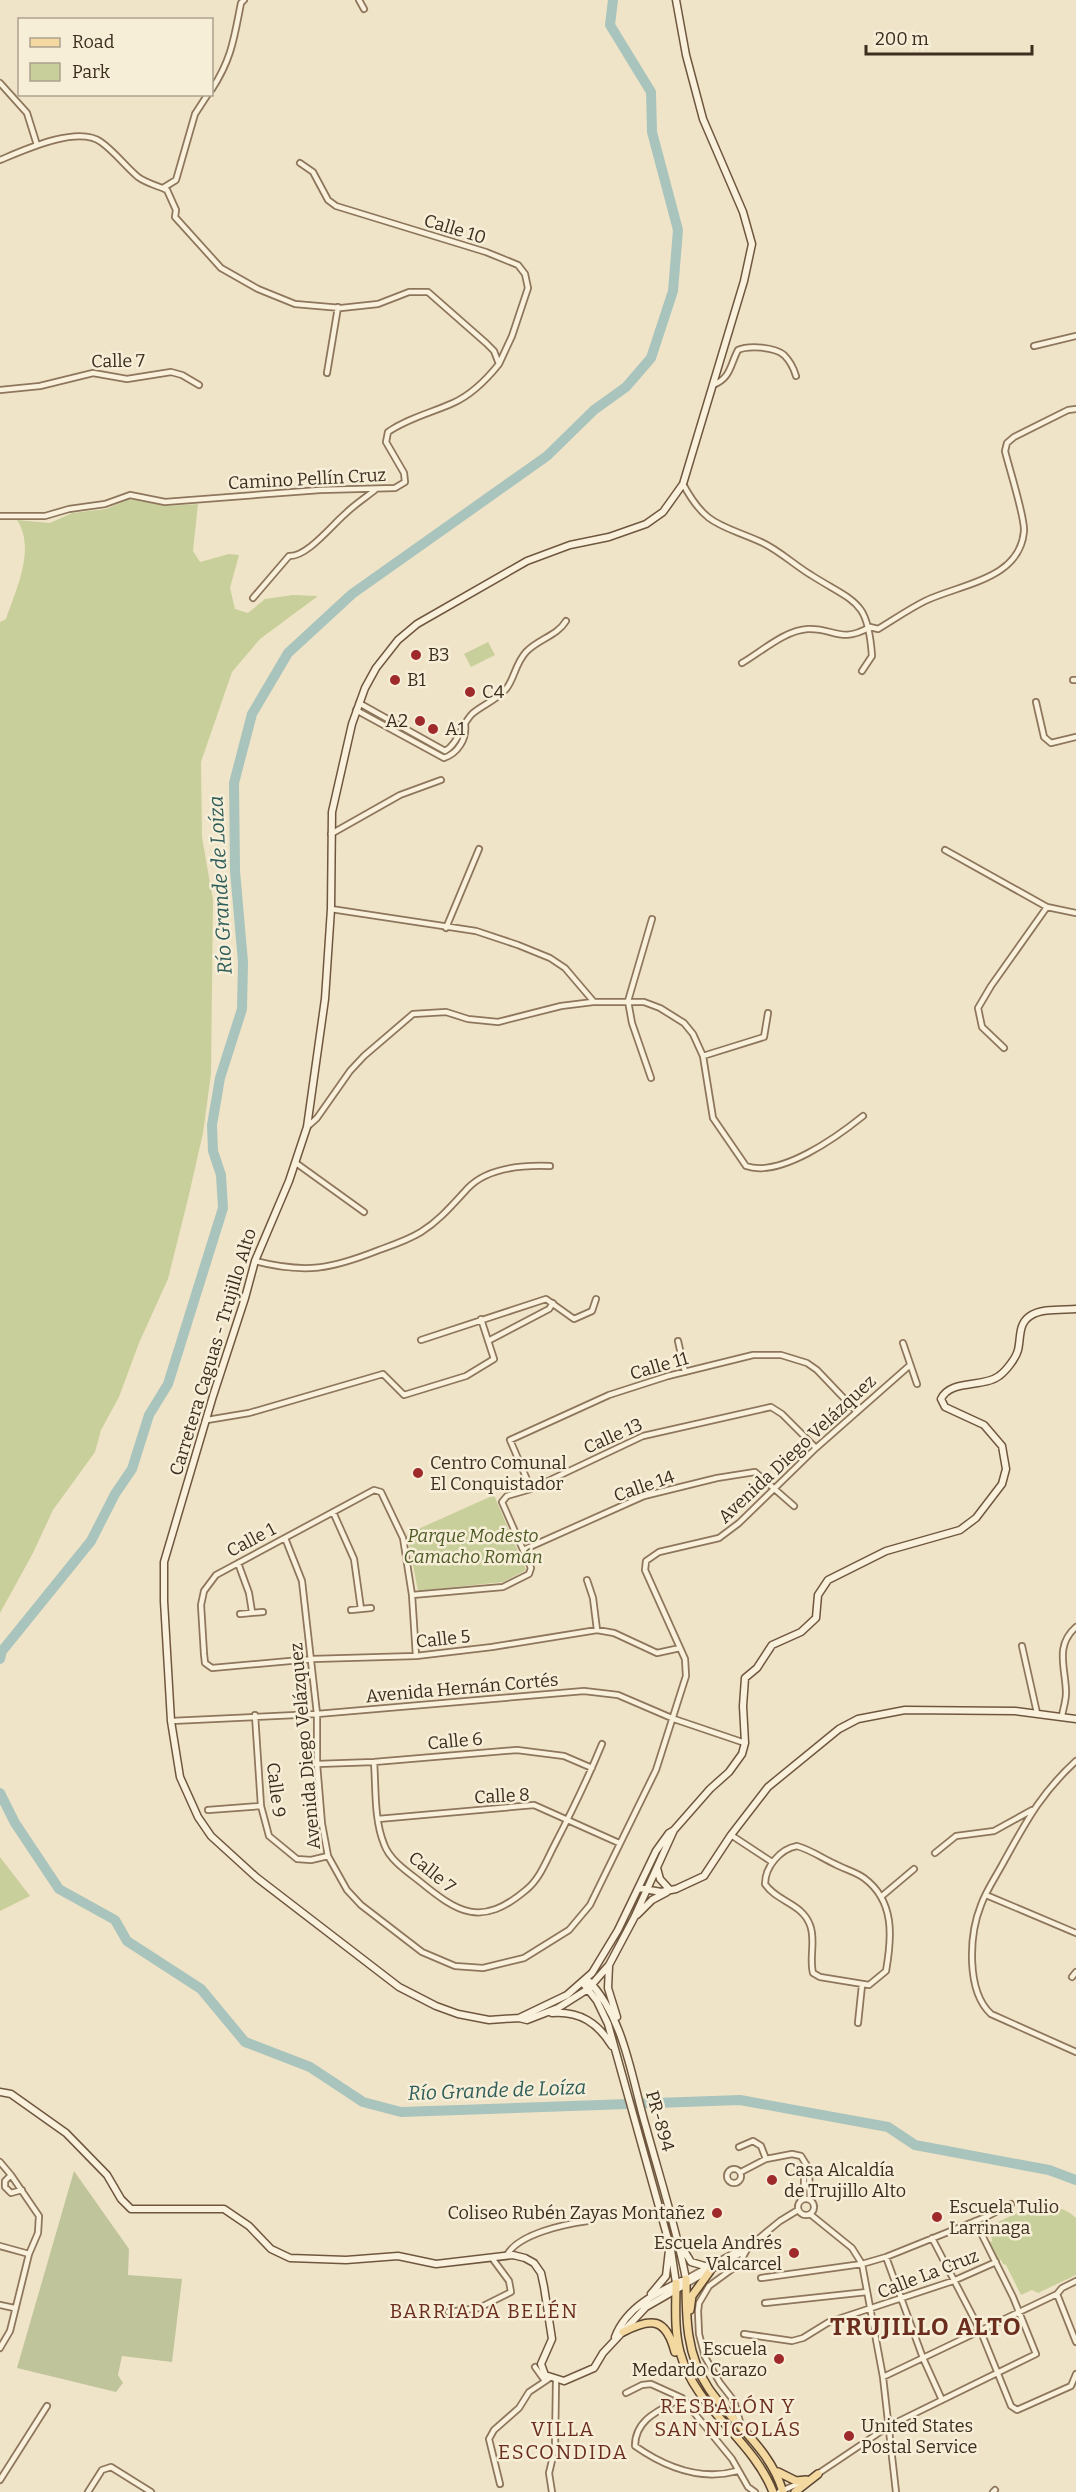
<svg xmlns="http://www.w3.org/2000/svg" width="1076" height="2492" viewBox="0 0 1076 2492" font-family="Bitter,serif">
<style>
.green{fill:#c9cf9b}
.cemetery{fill:#bfc49a}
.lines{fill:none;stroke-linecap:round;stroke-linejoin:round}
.river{stroke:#a9c4bc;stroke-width:10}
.street-casing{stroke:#8d765c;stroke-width:8}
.secondary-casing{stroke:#6f573f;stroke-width:9}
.primary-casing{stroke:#5b4430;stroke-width:10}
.street{stroke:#faf1dc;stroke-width:4.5}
.secondary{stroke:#faf1dc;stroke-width:6}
.primary{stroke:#f3d9a0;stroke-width:7}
.poi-dot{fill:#9e2a2b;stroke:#f7eed8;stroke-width:2}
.labels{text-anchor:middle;stroke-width:5;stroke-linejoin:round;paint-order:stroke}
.street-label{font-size:18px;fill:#3d2e20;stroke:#f7eed8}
.poi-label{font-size:18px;fill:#3d2e20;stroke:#f7eed8;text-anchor:start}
.park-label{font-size:18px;font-style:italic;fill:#4d5a26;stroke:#f7eed8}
.water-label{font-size:20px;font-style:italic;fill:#2f5d5a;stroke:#f7eed8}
.neighbourhood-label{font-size:20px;letter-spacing:1.5px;fill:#6b2e1e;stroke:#f7eed8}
.district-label{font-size:24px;font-weight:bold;letter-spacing:1.5px;fill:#6b2e1e;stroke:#f7eed8}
</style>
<rect width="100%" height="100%" fill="#f0e4c8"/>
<!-- green -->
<path class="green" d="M129,499L166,506L198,504L193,551L200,562L229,554L239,555L230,588L235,609L248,613L265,599L293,595L318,596L260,639L232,672L201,762L202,837L213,900L211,1074L203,1133L188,1199L168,1279L139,1343L119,1397L101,1430L95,1452L53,1510L33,1553L0,1613V622L6,619C16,589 36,549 17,520L50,523L72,513L106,509Z
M488,642L495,655L471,667L464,654Z
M494,1495L526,1570L503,1582L418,1591L407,1534Z
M0,1857L30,1896L0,1911Z
M1036,2204C1050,2204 1066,2208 1076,2218V2275L1038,2293L1032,2290L1021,2295L1006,2265L1003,2264L1001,2260L997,2259L989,2243L992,2241L991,2232L996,2223Z"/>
<!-- cemetery -->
<path class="cemetery" d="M74,2171L129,2249L128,2275L182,2279L172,2362L122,2356L118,2375L123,2383L116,2392L17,2368Z"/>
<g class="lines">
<!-- river -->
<path class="river" d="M0,1659L2,1651L91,1541L115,1494L132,1469L149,1415L168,1384L223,1208L221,1175L213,1151L212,1125L220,1078L242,1009L243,962L235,871L234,783L252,714L288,653L352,594L547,456L594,410L626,387L651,358L673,291L678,230L652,132L651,92L610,25L613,0
M0,1793L15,1823L59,1889L115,1920L127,1941L201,1989L245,2042L310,2067L363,2102L401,2112L740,2100L888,2127L915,2145L1049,2170L1076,2180"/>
<!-- street casing -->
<g class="street-casing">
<path id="street" d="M359,0L364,9
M0,83L27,113L37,145
M212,89C232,58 234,38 241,3L244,0
M0,160C24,150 78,125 101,142C115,152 125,166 138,177C146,183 158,186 167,190L176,210L175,217L221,268L258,289L295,304L341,308L378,304L409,292H428L486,343L494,351L499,364C487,379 471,395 453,403C431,413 408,418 388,432L386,442L404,473L405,482L395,488L320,490L165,502L130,495L105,504L69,509L45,516H0
M300,163L313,172L328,200L336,206L486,252L518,265L525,274L528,288L512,336L499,364
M163,188L176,180L195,114L208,94
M1034,346L1076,336
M327,373L338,307
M713,385C731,378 730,365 738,350C749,345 775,347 784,355C790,361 794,369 796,376
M0,390L40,386L93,373L127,379L171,372L182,375L199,385
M683,484C706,527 721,524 761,542C779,550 794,565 811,575C855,603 868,599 872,656L862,671
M253,598L289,556C307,557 331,526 345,514C354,505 365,498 375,490
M870,627L878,629C893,620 909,609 925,601C960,584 1020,580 1024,531C1025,517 1009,468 1005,451L1007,443L1014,437L1068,410L1076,409
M742,663C761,652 785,630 808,629C835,628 840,644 870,627
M1073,680H1076
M1036,702L1044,737L1051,743L1076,737
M359,703L445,751C458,744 461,725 472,714C482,705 497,700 506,689C514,680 515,664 526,652C538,639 557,636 566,621
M356,710L444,758C458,753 467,739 465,724
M331,834L400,795L441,780
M945,850L1047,907L1076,913
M331,909L476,931L518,945L550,958L565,968L594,1002H644L660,1008L684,1023L693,1034L703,1056L713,1118L746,1166C780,1178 837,1137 863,1116
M446,928L479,849
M1004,1048L982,1027L978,1008L991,986L1047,907
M703,1056L764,1037L768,1013
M651,1078L632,1023L628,1001L652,919
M307,1127L317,1118L350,1071L364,1056L413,1014L446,1012L468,1019L498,1022L561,1006L593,1002
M296,1163L364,1212
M255,1261C306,1274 331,1269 379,1250C393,1245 408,1240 421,1232C440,1220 453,1204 468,1188C488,1167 523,1165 550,1166
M421,1340L546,1299L574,1319L592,1311L596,1299
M488,1341L549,1309L553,1303
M678,1341L685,1372
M903,1343L917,1384
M207,1420L249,1413L383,1374L404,1395L466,1376L494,1359L481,1319
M531,1489L510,1440L609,1395L668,1376L753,1355H781L807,1363L817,1370L857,1412
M333,1512L354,1559L361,1609
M285,1538L302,1581L317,1714V1764L322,1824L328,1856L347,1890L361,1905L422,1952L455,1966L483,1968L524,1958L569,1930L590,1905L656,1770L686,1676L685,1659L645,1570L646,1561L659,1552L719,1538L739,1523L816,1448L909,1366
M523,1550L644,1496L717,1478L755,1472L794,1506
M238,1563L249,1593L252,1612
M587,1580L593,1598L597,1630
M412,1595L503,1587L529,1574L531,1568L502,1502L507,1496L531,1489L643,1436L771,1407L782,1414L816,1448
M351,1610L371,1608
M240,1614L263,1612
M1022,1646L1037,1713
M416,1656L412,1595L403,1538L381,1492L374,1490L216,1575L204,1591L201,1605L204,1654L205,1663L212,1668L312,1659L416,1656L492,1647L597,1630L614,1633L657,1653L680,1648
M255,1715L261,1806L269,1836L297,1859L311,1860L328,1856
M1062,1716C1063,1709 1066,1701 1066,1693C1066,1669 1054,1646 1076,1627
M171,1721L317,1714L584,1691L618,1695L674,1719L745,1743
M1076,1761C1040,1794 1026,1822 1002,1865C995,1878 986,1891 981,1905C969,1935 966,1991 991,2014L1076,2052
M374,1762C376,1788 374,1820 384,1844C389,1859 406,1871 418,1880C458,1913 481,1928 526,1890C540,1879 547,1859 555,1844C572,1811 588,1778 602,1744
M317,1764L374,1762L517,1750L564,1756L592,1768
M208,1810L261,1806
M378,1819L534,1805L619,1843
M731,1835L772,1862
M797,1846C811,1850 822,1858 835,1864C844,1869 856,1872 864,1878C895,1901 892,1937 886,1971L869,1985L820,1977L813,1973C809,1957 816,1940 810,1925C802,1903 777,1902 765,1884C765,1867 780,1849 797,1846Z
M935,1853L956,1836L994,1831L1032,1810
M986,1895L1076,1933
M882,1896L914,1869
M1072,1977L1076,1972
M858,2023L862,1985
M739,2147L753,2141L761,2146L766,2159L792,2154L801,2156L809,2169L810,2199
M0,2162L11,2175L39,2216L38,2233L29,2254L10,2331L0,2348
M727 2176a7 7 0 1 1 14 0a7 7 0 1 1-14 0Z
M741,2172L766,2159
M11,2175L5,2181V2187L11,2193L22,2190
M804,2198V2169L806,2164
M798 2207a8 8 0 1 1 16 0a8 8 0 1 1-16 0Z
M810,2214L852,2248L862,2264L883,2377L896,2492
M932,2238L981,2332L1011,2406L1017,2410L1071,2386L1076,2374
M0,2246L29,2254
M507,2255C518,2234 565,2224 588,2221
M886,2257L923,2358L942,2400
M761,2278L862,2264L886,2257L988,2216L1011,2204
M686,2279L743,2248
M686,2284L741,2253L780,2221L798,2210
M1057,2294L1076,2342
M765,2303L867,2292
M0,2305L14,2308
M448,2312L479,2308L511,2292L509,2281L492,2258
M744,2334L792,2341L803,2338L829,2322L953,2281L996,2262
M535,2367L545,2381
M883,2377L1057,2294L1062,2288L1076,2281
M626,2393L642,2385L651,2384L682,2398L732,2459L748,2487L755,2492
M682,2398C660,2410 635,2419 635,2446C665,2467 701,2481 737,2471
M741,2425L734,2401L720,2383L705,2357L699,2334L698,2311L699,2303L709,2286L739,2264L750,2244
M816,2475L889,2426L1036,2354L1013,2297L975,2221
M0,2480L47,2406
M500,2484L489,2439L494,2430L519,2408L529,2392L550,2378
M88,2492L102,2470L111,2467L151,2492
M552,2492L549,2473L555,2448L556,2380
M779,2492L800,2483
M993,2492L995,2490"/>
</g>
<!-- secondary casing -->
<g class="secondary-casing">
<path id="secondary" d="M676,0L686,55L703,119L743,212L752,244L744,281L683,484L663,512L646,524L609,537L570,545L527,561L417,624L398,640L376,668L365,688L352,724L332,812L331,909L325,999L307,1127L289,1181L255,1261L245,1298L213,1396L164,1562V1601L171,1721L180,1777L198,1817L211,1836L256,1877L399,1987L436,2006L458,2014L489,2020L519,2018L527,2020L558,2008L588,1989L609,1965L634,1918L674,1830L710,1789L729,1772L742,1754L745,1743L743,1706L745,1678L757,1668L772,1645L801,1632L816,1618L818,1595L828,1580L886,1551L960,1530L976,1518L1002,1484L1006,1469L1002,1446L984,1425L945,1407L941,1399C950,1379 983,1388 999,1376C1006,1371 1016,1358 1018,1350C1021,1338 1018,1324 1030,1316C1041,1308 1063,1310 1076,1309
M657,1868L660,1879L670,1890
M639,1888L661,1892L676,1889L704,1876L731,1835L768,1787L839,1729L858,1719L905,1710L1015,1711L1076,1719
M637,1915L652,1900L667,1892
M609,1966L608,1988L617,2017
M587,1979C625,2018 631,2077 646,2127C660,2178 676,2227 686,2279C658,2292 627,2306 615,2337
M583,1983L597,2001L608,2024L671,2250L676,2283
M552,2013C580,2011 598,2023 612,2046
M519,2018L567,1995L592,1973L618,1930L656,1851L669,1833L674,1830
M0,2092L11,2094L66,2133L107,2175L121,2199L131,2209H224L249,2226L271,2249L290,2258L346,2260L398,2256L436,2264L513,2255L525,2258L534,2263L541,2273L544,2287L552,2339L541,2364L545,2375L564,2381L594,2368L603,2353L646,2307L686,2284
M682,2247L691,2262L708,2267
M651,2294L666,2276L669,2250"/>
</g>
<!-- primary casing -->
<g class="primary-casing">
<path id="primary" d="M686,2279C686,2318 686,2355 709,2389C734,2425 770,2448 783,2492
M676,2283C676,2306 674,2329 680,2352C695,2409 752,2438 773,2492
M690,2310L692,2296L710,2271
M623,2332C652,2317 666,2318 675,2352
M778,2472L796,2481L806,2480
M795,2492L818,2474"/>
</g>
<!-- street -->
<use href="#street" class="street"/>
<!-- secondary -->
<use href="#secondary" class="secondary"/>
<!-- primary -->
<use href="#primary" class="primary"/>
</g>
<!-- markers -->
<g class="poi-dot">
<circle cx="416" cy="655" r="6"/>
<circle cx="395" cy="680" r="6"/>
<circle cx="470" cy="692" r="6"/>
<circle cx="420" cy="721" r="6"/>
<circle cx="433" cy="729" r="6"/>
<circle cx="418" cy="1473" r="6"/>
<circle cx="772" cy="2180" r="6"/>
<circle cx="717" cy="2213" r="6"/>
<circle cx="937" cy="2217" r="6"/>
<circle cx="794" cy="2253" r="6"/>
<circle cx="779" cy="2359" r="6"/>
<circle cx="849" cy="2436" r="6"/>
</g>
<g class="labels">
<!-- street labels -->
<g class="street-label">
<text transform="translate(455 229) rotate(17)" y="6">Calle 10</text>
<text transform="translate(118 361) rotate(-1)" y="6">Calle 7</text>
<text transform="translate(307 479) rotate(-3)" y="6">Camino Pellín Cruz</text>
<text transform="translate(213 1352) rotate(-73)" y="6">Carretera Caguas - Trujillo Alto</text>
<text transform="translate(659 1366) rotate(-16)" y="6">Calle 11</text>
<text transform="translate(613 1436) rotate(-24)" y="6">Calle 13</text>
<text transform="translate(797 1449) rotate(-43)" y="6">Avenida Diego Velázquez</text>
<text transform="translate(644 1486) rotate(-19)" y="6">Calle 14</text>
<text transform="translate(251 1540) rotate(-28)" y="6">Calle 1</text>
<text transform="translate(443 1639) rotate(-6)" y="6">Calle 5</text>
<text transform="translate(462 1688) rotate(-5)" y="6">Avenida Hernán Cortés</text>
<text transform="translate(455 1741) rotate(-5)" y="6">Calle 6</text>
<text transform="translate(305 1746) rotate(-95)" y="6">Avenida Diego Velázquez</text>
<text transform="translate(276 1790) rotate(83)" y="6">Calle 9</text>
<text transform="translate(502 1796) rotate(-3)" y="6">Calle 8</text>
<text transform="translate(432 1872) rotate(39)" y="6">Calle 7</text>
<text transform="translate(660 2121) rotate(74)" y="6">PR-894</text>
<text transform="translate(928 2274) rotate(-21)" y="6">Calle La Cruz</text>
</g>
<!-- poi labels -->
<g class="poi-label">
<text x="428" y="661">B3</text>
<text x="407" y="686">B1</text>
<text x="482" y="698">C4</text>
<text x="408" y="727" text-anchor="end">A2</text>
<text x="445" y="735">A1</text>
<text x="430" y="1469">Centro Comunal<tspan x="430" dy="21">El Conquistador</tspan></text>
<text x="784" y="2176">Casa Alcaldía<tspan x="784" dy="21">de Trujillo Alto</tspan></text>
<text x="949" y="2213">Escuela Tulio<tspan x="949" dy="21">Larrinaga</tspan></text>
<text x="705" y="2219" text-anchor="end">Coliseo Rubén Zayas Montañez</text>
<text x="782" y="2249" text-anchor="end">Escuela Andrés<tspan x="782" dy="21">Valcarcel</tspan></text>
<text x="767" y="2355" text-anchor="end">Escuela<tspan x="767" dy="21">Medardo Carazo</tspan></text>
<text x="861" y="2432">United States<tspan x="861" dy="21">Postal Service</tspan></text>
</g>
<!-- park labels -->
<g class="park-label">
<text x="473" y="1542">Parque Modesto<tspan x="473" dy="21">Camacho Román</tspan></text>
</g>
<!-- water labels -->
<g class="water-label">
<text transform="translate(220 885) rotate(-93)" y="7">Río Grande de Loíza</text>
<text transform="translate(497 2090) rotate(-2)" y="7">Río Grande de Loíza</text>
</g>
<!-- neighbourhood labels -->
<g class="neighbourhood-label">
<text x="484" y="2318">BARRIADA BELÉN</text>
<text x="728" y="2413">RESBALÓN Y<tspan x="728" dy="23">SAN NICOLÁS</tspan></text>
<text x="563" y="2436">VILLA<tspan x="563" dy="23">ESCONDIDA</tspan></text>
</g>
<!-- district labels -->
<g class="district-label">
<text x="926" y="2335">TRUJILLO ALTO</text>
</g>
</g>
<!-- legend -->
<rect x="18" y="18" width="195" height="78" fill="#f7eed8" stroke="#ada18e" stroke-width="1.5"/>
<rect x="30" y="38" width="30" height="9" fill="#f3d9a0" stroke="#ada18e" stroke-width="1.5"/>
<text x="72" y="48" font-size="18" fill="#3d2e20">Road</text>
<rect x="30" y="63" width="30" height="18" fill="#c9cf9b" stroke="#ada18e" stroke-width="1.5"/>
<text x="72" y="78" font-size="18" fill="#3d2e20">Park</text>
<!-- scale -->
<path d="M866 45v9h166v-9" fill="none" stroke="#3d2e20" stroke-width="3"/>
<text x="875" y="45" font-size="18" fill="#3d2e20" stroke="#f7eed8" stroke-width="4.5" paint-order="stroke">200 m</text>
</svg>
